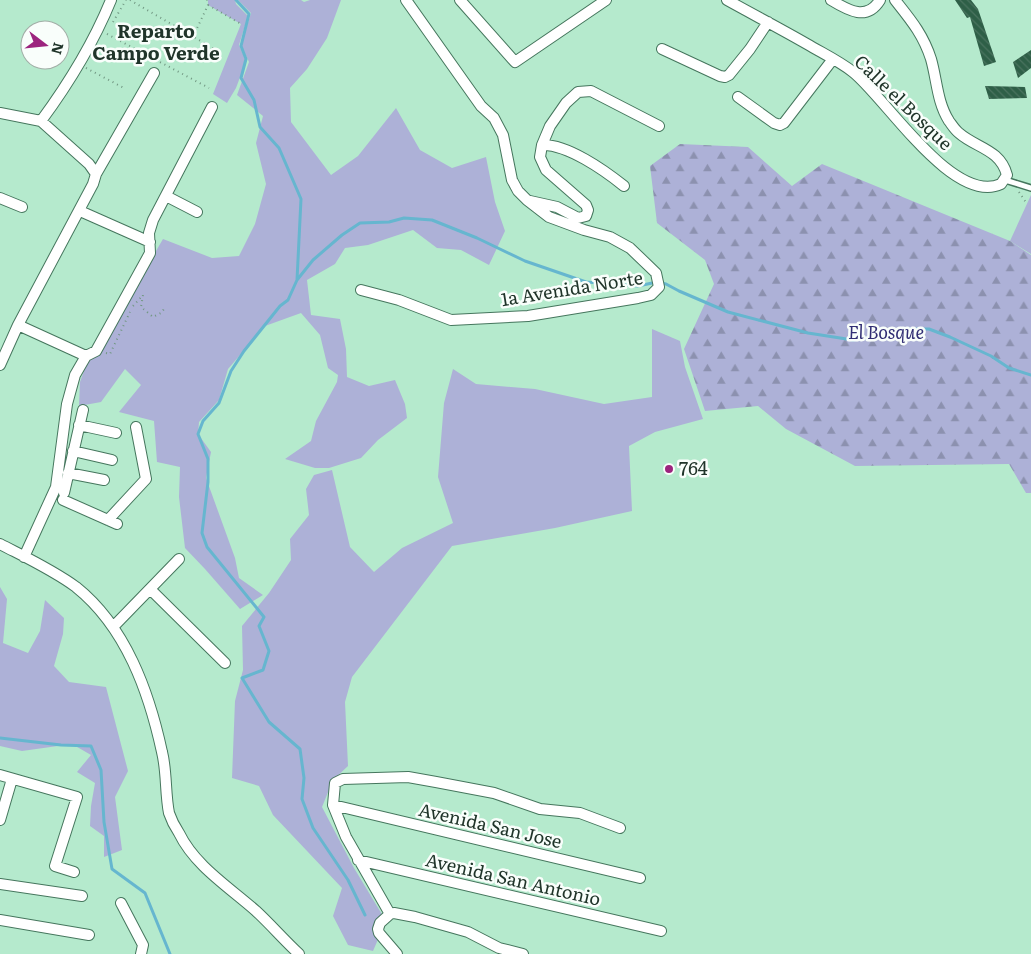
<svg xmlns="http://www.w3.org/2000/svg" width="1031" height="954" viewBox="0 0 1031 954" font-family="Literata,serif">
<style>
.green{fill:#adb1d7}
.forest{fill:url(#forest-firs)}
.lines{fill:none;stroke-linecap:round;stroke-linejoin:round}
.stream{stroke:#66b6cf;stroke-width:3}
.building{fill:url(#building-back-hatch)}
.lane-casing{stroke:#45765d;stroke-width:8}
.street-casing{stroke:#45765d;stroke-width:12}
.path{stroke:#719782;stroke-width:2;stroke-dasharray:1 4;stroke-linecap:butt}
.lane{stroke:#fff;stroke-width:5}
.street{stroke:#fff;stroke-width:10}
.poi-dot{fill:#9c247e;stroke:#f9fefb;stroke-width:2}
.labels{text-anchor:middle;stroke-width:5;stroke-linejoin:round;paint-order:stroke}
.street-label{font-size:18px;fill:#20352a;stroke:#f9fefb}
.park-label{font-size:18px;font-style:italic;fill:#312e74;stroke:#f9fefb}
.poi-label{font-size:18px;fill:#20352a;stroke:#f9fefb;text-anchor:start}
.neighbourhood-label{font-size:19px;font-weight:bold;fill:#20352a;stroke:#f9fefb}
</style>
<defs>
<pattern id="forest-firs" width="22" height="20" patternUnits="userSpaceOnUse" patternTransform="scale(1.25)"><rect width="22" height="20" fill="#adb1d7"/><path d="M5 1l3.5 6h-7zM16 11l3.5 6h-7z" fill="#8c91af"/></pattern>
<pattern id="building-back-hatch" width="6" height="6" patternUnits="userSpaceOnUse" patternTransform="scale(1.25)"><rect width="6" height="6" fill="#2e5f47"/><path d="M-1 5l2 2M0 0l6 6M5-1l2 2" fill="none" stroke="#4a735f"/></pattern>
</defs>
<rect width="100%" height="100%" fill="#b5eacd"/>
<!-- green -->
<path class="green" d="M208,0H235L236,4L248,16L239,45L246,61L236,88L227,103L213,94L241,24L208,5Z
M238,0H301L304,2L310,0H341L327,38L307,69L290,88L291,122L331,175L358,156L396,108L420,150L452,168L486,157L495,202L505,231L489,265L461,250L437,248L413,230L368,245L345,248L335,264L307,280L311,315L340,319L346,349L347,377L369,386L395,380L405,404L407,418L378,440L361,458L329,468H315L285,459L311,441L316,421L337,382L338,375L328,368L320,335L301,313L265,326L228,369L219,400L199,422L198,434L211,452L206,478L235,558L239,578L263,595L240,609L205,569L185,548L179,497L180,467L157,462L154,421L119,412L141,385L125,369L101,402L79,406L80,382L89,357L128,299L163,239L212,258L239,256L255,224L266,184L256,143L263,116L237,95L249,62L241,45L251,13Z
M1031,195V254L1010,241Z
M652,329L680,341L685,367L703,419L655,432L629,446L632,511L555,528L452,546L352,677L345,702L348,766L333,780L322,807L354,868L386,921L373,951L348,945L333,916L342,888L273,815L259,786L232,778L235,701L243,670L242,626L269,593L291,560L290,539L309,515L306,489L314,475L332,470L350,547L374,572L402,548L453,523L438,477L444,403L453,369L476,384L535,389L604,404L652,397Z
M0,587L7,599L3,643L28,653L40,631L45,600L64,618L63,634L54,666L69,682L106,687L128,771L115,797L122,850L104,857V836L90,826L91,806L95,783L77,772L91,755L72,744L22,751L0,746Z"/>
<!-- forest -->
<path class="forest" d="M680,144L748,147L792,186L822,164L1010,241L1031,255V493H1026L1009,464L855,466L786,429L758,406L705,411L684,349L714,284L705,260L657,223L650,166Z"/>
<g class="lines">
<!-- stream -->
<path class="stream" d="M236,0L249,14L241,46L246,59L241,78L254,100L260,127L279,148L301,199L297,280
M0,738L61,745L91,746L101,770L104,822L112,869L145,893L170,954
M365,915L348,880L313,828L302,799L304,778L300,749L269,722L242,678L263,670L269,651L259,626L264,617L207,547L202,533L208,482V459L198,434L203,421L219,403L231,371L244,351L280,306L288,300L297,280L313,260L342,235L360,223L389,222L404,218L432,220L477,238L525,261L586,282L638,286L657,282L666,284L679,291L728,312L808,333L853,340L886,335L906,329H929L950,337L991,356L1009,368L1031,375"/>
</g>
<!-- building -->
<path class="building" d="M955,0H971L978,9L996,62L984,66L970,17L967,18Z
M1031,50V68L1018,78L1013,62Z
M985,86L1025,87L1027,98L989,99Z"/>
<g class="lines">
<!-- lane casing -->
<g class="lane-casing">
<path id="lane" d="M1005,180L1031,188"/>
</g>
<!-- street casing -->
<g class="street-casing">
<path id="street" d="M460,0L515,62L606,0
M727,0C754,15 781,29 807,44C822,53 839,61 853,72C885,97 953,206 1001,184L1007,175C1000,149 976,148 959,133C955,130 952,125 949,121C937,102 937,80 931,59C923,34 910,19 895,0
M831,0C849,11 867,21 880,0
M662,49L720,76L725,77L729,75L750,49L768,22
M738,97L774,123L780,125L784,123L833,59
M0,113L41,121
M41,121C69,83 93,44 111,0
M41,121L89,164L96,174
M542,145C567,144 604,170 624,186
M166,196L197,212
M0,198L22,207
M530,201L557,207L578,218L586,216L588,210L586,205L546,170L540,157L542,145L550,126L566,103L578,92L591,91L659,126
M80,211L150,242
M361,290L399,300L451,320L528,316L638,298L651,295L659,287L656,273L630,248L610,237L584,230L549,217L527,200L518,191L512,180L503,135L494,118L481,106L406,0
M18,325L86,356
M0,365L18,325L93,184L96,174L154,73
M79,425L116,433
M73,451L112,460
M68,473L104,480
M64,493L83,410
M63,500L117,524
M108,520L146,479L136,427
M0,544C25,557 53,570 76,587C126,627 149,692 162,752C167,772 165,793 169,813C171,819 175,827 179,833C195,866 229,887 256,911C271,925 284,940 299,954
M24,557L56,487L67,404L75,375L86,356L96,351L150,253L149,233L153,220L212,107
M150,589L225,663
M113,627L179,559
M0,775L77,797L55,866L74,872
M333,805L640,878
M0,820L12,779
M358,860L661,931
M0,884L82,896
M121,903L143,945L141,954
M390,914L346,837L333,805L335,783L343,779L408,777L436,782L494,793L540,809L580,813L620,828
M0,920L89,935
M397,954L379,933L378,929L380,923L390,914L394,913L415,917L468,932L499,948L523,954"/>
</g>
<!-- path -->
<path class="path" d="M130,0L216,50
M208,5L241,24
M113,22L126,0
M107,34L209,88
M193,37L208,5L207,0
M86,68L124,88
M1019,192L1027,204
M133,306L143,295L141,307L153,317L161,313L164,309
M106,353L110,354L130,312"/>
<!-- lane -->
<use href="#lane" class="lane"/>
<!-- street -->
<use href="#street" class="street"/>
</g>
<!-- markers -->
<circle class="poi-dot" cx="669" cy="469" r="5"/>
<g class="labels">
<!-- street labels -->
<g class="street-label">
<text transform="translate(903 103) rotate(44)" y="6">Calle el Bosque</text>
<text transform="translate(572 289) rotate(-9)" y="6">1a Avenida Norte</text>
<text transform="translate(490 826) rotate(13)" y="6">Avenida San Jose</text>
<text transform="translate(513 880) rotate(13)" y="6">Avenida San Antonio</text>
</g>
<!-- park labels -->
<g class="park-label">
<text x="886" y="339">El Bosque</text>
</g>
<!-- poi labels -->
<g class="poi-label">
<text x="679" y="475">764</text>
</g>
<!-- neighbourhood labels -->
<g class="neighbourhood-label">
<text x="156" y="38">Reparto<tspan x="156" dy="22">Campo Verde</tspan></text>
</g>
</g>
<!-- north arrow -->
<g transform="translate(45 45) rotate(106)"><circle r="24" fill="#f9fefb" stroke="#a2aea7"/>
<path d="M0-4L9 19L0 12L-9 19Z" fill="#9c247e"/>
<text y="-8" font-size="14" font-weight="bold" text-anchor="middle" fill="#20352a">N</text>
</g>
</svg>
